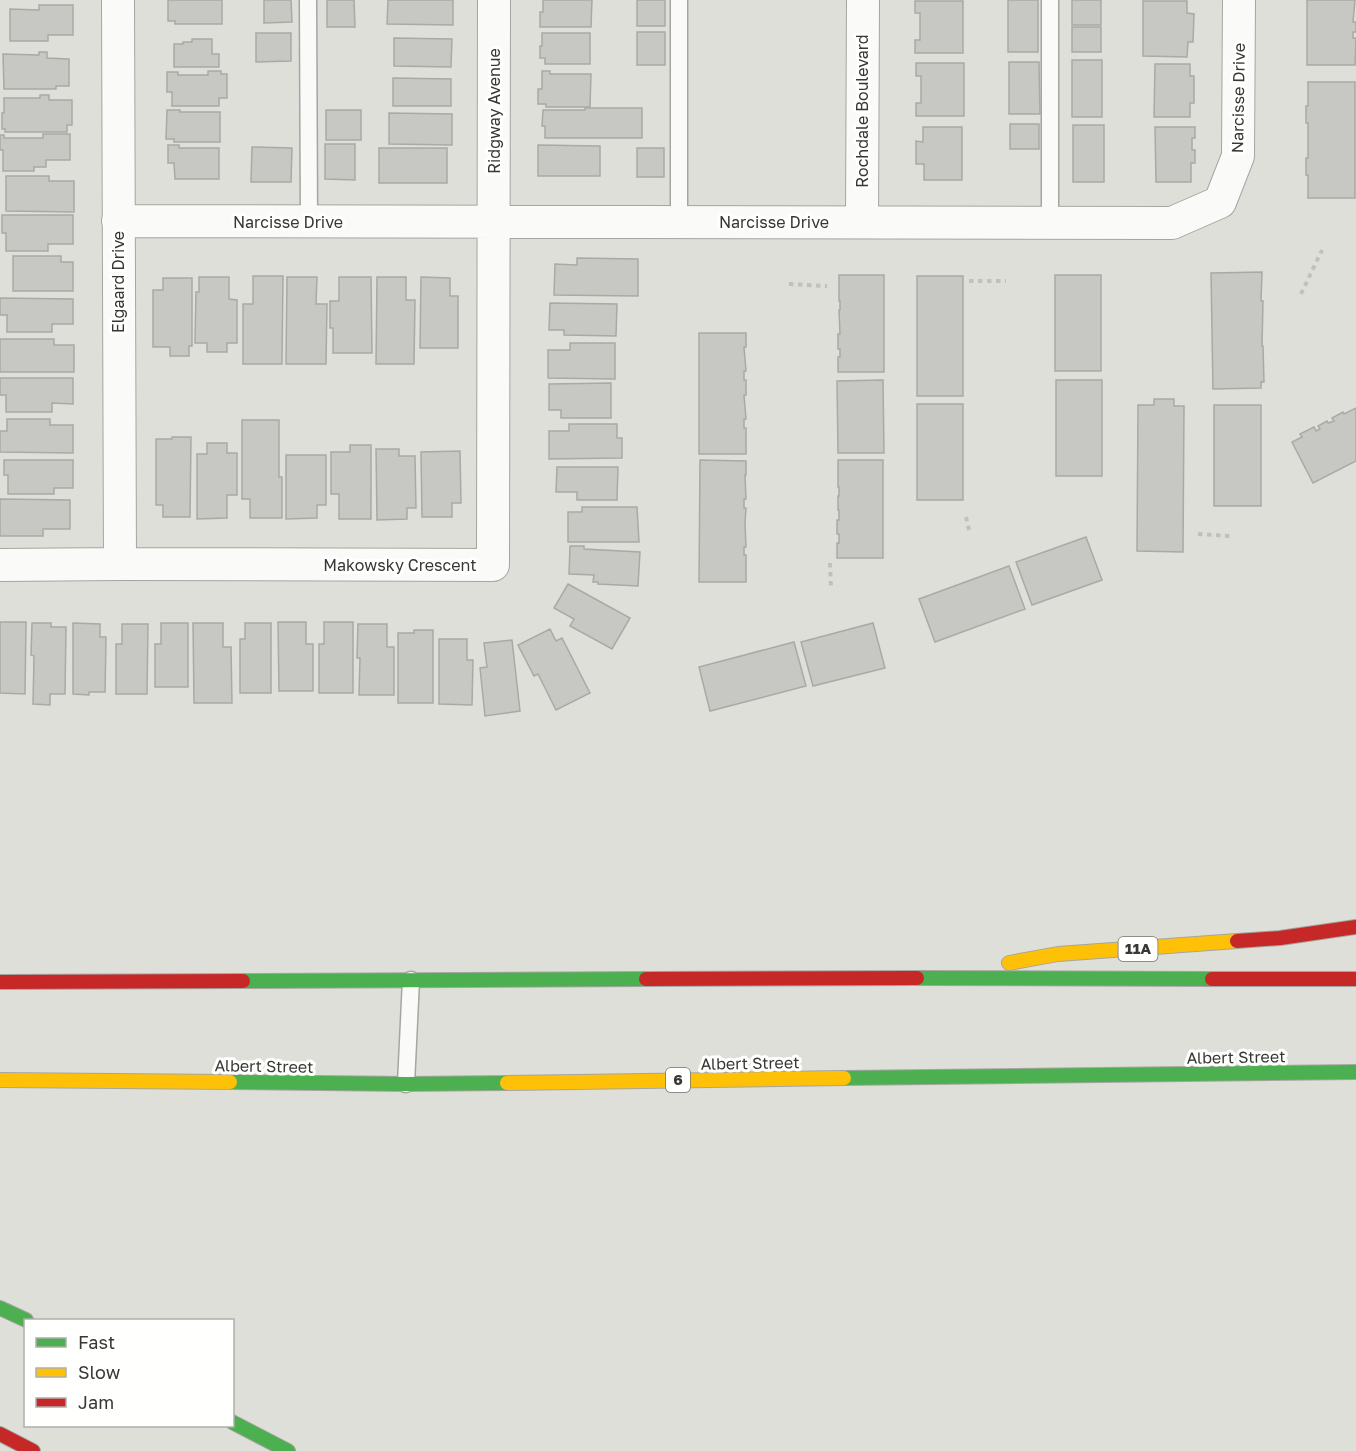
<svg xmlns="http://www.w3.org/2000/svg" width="1356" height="1451" viewBox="0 0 1356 1451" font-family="'Golos Text',sans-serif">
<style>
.building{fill:#c7c7c3;stroke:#a9a9a5;stroke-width:1.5}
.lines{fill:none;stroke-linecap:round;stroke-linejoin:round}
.lane-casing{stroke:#a5a5a1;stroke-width:19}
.street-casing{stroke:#a5a5a1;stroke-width:34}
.fast-casing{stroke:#a5a5a1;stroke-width:16}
.slow-casing{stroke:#a5a5a1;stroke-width:16}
.jam-casing{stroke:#a5a5a1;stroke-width:16}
.path{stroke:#c0c0bf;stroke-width:4;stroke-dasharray:4.5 4.5;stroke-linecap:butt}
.lane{stroke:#fafaf9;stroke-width:16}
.street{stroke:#fafaf9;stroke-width:32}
.fast{stroke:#4caf50;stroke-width:14}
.slow{stroke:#ffc107;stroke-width:14}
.jam{stroke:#c62828;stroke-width:14}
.labels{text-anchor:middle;stroke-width:6;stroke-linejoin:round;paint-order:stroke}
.shield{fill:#fffffe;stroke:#737371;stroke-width:1.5}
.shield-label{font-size:15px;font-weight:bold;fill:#373734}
.street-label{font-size:16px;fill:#373734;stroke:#fffffe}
</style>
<rect width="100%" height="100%" fill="#dfdfda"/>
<!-- building -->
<path class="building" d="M168,0H222V24H175V21H168Z
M264,0H291L292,22L264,23Z
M327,0H354L355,27H327Z
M388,0H453V25L387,24Z
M543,0H592L591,27H540V12H543Z
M637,0H665V26H637Z
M1008,0H1038V52H1008Z
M1072,0H1101V25H1072Z
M1307,0H1355L1353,22H1356V32H1353V38H1356L1355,65H1307Z
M915,1H963V53H915V40H920V13H915Z
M1143,1H1187V13L1194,14L1193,42H1188L1187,57L1143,56Z
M39,5H73V35H48V41H10V9L39,10Z
M1072,27H1101V52H1072Z
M637,32H665V65H637Z
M256,33H291V61L256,62Z
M542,33H590V64H545V58H540V46H542Z
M394,38L452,39L451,67L394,66Z
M192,39H212V54H219V67H174V44H183V42H192Z
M39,52H47V58L69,59V86H56V89H4L3,54L39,55Z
M1072,60H1102V117H1072Z
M1009,62H1039L1040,114H1009Z
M916,63H964V116H916V103H921V76H916Z
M1155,64H1190V76H1194V103H1190V117H1154Z
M208,71H221V74H227V98H219V106H172V92H167V72H178V75H208Z
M542,71H550V74H591L590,107H546V104H538V89H542Z
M393,78L451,79V106H393Z
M1308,82H1355V198H1308V175H1306V158H1308V123H1306V106H1308Z
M40,95H49V100H72V125H67V132H5V129H2V113H4V98H40Z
M585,108H642V138H545V126H542L543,110H585Z
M167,110H180V112H220V142H174V139H166Z
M326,110H361V140H326Z
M389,113L452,114V145L389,144Z
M1010,124H1039V149H1010Z
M1073,125H1104V182H1073Z
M923,127H962V180H924V164H916V141L923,142Z
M1155,127H1195V138H1192V150H1195V163H1191V182H1156Z
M43,134H70V160H46V167H34V171H3V150H0V135H4V138H43Z
M325,144H355V180L325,179Z
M168,145H179V148H219V179H175L174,163H168Z
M538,145L600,146V176H538Z
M252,147L292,148L291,182H251Z
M379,148H447V183H379Z
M637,148H664V177H637Z
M6,176H49V181H74V212L6,211Z
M2,215H73V244H48V251H6V233H2Z
M13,256H61V262H73V291H13Z
M577,258L638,259V296L554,295L555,264L577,265Z
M1262,272L1261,301H1263L1262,346H1263L1264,382H1261V388L1213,389L1211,273Z
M839,275H884V372H838V357H840V349H838V334H840L839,310H840V301H839Z
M1055,275H1101V371H1055Z
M253,276H283L282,364H243V304H253Z
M917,276H963V396H917Z
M199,277H229V299L237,300V343H227V352H207V343H195L196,292H199Z
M287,277H317L316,304H327L326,364H286Z
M339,277H371L372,353H333V328H330V301H339Z
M377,277H406V300H415L414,364H376Z
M421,277L450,278V296H458V348H420Z
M163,278H192V346H189V356H170V347H153V290H163Z
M0,298L73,299V324H52V332H7V315H0Z
M550,303L617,304L616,336L564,335V330H549Z
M699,333H746V347H744L746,371H744V380H746V395H744L746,419H744V428H746V454H699Z
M0,339H54V345H74V372H0Z
M570,343H615V379L548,378V350H570Z
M0,378H73V404L52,403V412H6V395H0Z
M883,380L884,453H838L837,381Z
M1056,380H1102V476H1056Z
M611,383V418H561V410H549V384Z
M1154,399H1174V406H1184L1183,552L1137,551L1138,405H1154Z
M917,404H963V500H917Z
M1214,405H1261V506H1214Z
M1356,408V461L1313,483L1292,442L1302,437L1300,434L1314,427L1316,431L1320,429L1318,426L1327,421L1328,423L1334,421L1332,418L1343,412L1344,414Z
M7,419H50V425H73V453L0,452V431H7Z
M242,420H279V477H282V518H250V499H242Z
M569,424H617V438H622V458L549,459V431H569Z
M172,437H191L190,517H163V505H156V439H172Z
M207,443H227V453H237V495H227V518L197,519V454H207Z
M350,445H371V519H339V494H331V452H350Z
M376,449H399V456H415L416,508H407V519L377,520Z
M460,451L461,503H452V517H422L421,452Z
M286,455H326V505H317V518L286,519Z
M4,460H73V488H54V494H8V475H4Z
M700,460L746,461V475H745L746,499H744V508H746L745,523L746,547H744V555H746V582H699Z
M838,460H883V558H837V543H839V534H837V520H839V510H838V496H839V487H838Z
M557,467H618L617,500H577V492H556Z
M0,499L70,500V529H43V536H0Z
M582,507H637L639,542H568V512H582Z
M1086,537L1102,580L1032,605L1016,562Z
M570,546H584V549L640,552L638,586L598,584V582H593L594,575L569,574Z
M1009,566L1025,609L935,642L919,599Z
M568,584L630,618L612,649L570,626L574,619L554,608Z
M0,622H26L25,694L0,693Z
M278,622H306V644H313V691H279Z
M324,622H353V693H319V644H324Z
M32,623H51V627H66L65,694H50V705L33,704L34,656L31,655Z
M73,623L100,624V637H106L105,692H89V695L73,694Z
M161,623H188V687H155V644H161Z
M193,623H223V647H231L232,703H194Z
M245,623H271V693H240V639H245Z
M873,623L885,668L813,686L801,642Z
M122,624H148L147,694H116V644H122Z
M358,624H387V647H394V695H359L360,658H357Z
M550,629L556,641L562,638L590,693L556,710L538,674L534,676L518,645Z
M414,630H433V703H398V633H414Z
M439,639H467V660H473L472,705L439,704Z
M512,640L520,711L485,716L480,668L487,667L484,643Z
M794,642L806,686L710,711L699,667Z"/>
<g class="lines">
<!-- lane casing -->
<g class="lane-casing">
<path id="lane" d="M308,0L309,221
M1050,0V222
M679,222V0
M406,1084L411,980"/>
</g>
<!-- street casing -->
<g class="street-casing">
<path id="street" d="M118,0L120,564
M118,221L1172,223L1220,202L1238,156L1239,0
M862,222L863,0
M0,565L120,564L493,565L494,0"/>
</g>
<!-- fast casing -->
<g class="fast-casing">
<path id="fast" d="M917,978L1212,979
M243,981L646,979
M844,1078L1356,1072
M230,1082L406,1084L507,1083
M0,1308L26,1320
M232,1422L288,1451"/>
</g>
<!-- slow casing -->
<g class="slow-casing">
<path id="slow" d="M1009,963L1058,954L1237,941
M0,1080L230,1082
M507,1083L844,1078"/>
</g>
<!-- jam casing -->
<g class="jam-casing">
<path id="jam" d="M1237,941L1280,938L1356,927
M646,979L917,978
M1212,979H1356
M0,982L243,981
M0,1434L33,1451"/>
</g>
<!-- path -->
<path class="path" d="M969,281H1006
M789,284L827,286
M1301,294L1322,250
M966,517L969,530
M1198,534L1230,536
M830,563L831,589"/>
<!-- lane -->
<use href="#lane" class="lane"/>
<!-- street -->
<use href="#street" class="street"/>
<!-- fast -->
<use href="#fast" class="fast"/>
<!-- slow -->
<use href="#slow" class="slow"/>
<!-- jam -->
<use href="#jam" class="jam"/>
</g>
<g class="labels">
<!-- shield labels -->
<g class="shield">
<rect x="1118.5" y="937" width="39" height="24" rx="4.5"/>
<rect x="666" y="1068" width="24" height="24" rx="4.5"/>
</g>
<g class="shield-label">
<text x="1138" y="954">11A</text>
<text x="678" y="1085">6</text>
</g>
<!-- street labels -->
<g class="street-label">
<text transform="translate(1238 98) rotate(-89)" y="6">Narcisse Drive</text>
<text transform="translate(494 111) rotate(-90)" y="6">Ridgway Avenue</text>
<text transform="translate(862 111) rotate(-90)" y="6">Rochdale Boulevard</text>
<text x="288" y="228">Narcisse Drive</text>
<text x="774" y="228">Narcisse Drive</text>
<text transform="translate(118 282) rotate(-90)" y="6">Elgaard Drive</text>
<text x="400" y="571">Makowsky Crescent</text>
<text transform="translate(1236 1057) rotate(-1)" y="6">Albert Street</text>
<text transform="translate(750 1063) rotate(-1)" y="6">Albert Street</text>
<text transform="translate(264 1066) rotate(1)" y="6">Albert Street</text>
</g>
</g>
<!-- legend -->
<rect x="24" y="1319" width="210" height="108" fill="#fffffe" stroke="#afafad" stroke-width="1.5"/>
<rect x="36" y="1338" width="30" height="9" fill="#4caf50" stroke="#afafad" stroke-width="1.5"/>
<text x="78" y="1349" font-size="18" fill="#373734">Fast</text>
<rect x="36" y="1368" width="30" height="9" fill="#ffc107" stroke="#afafad" stroke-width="1.5"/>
<text x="78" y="1379" font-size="18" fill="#373734">Slow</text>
<rect x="36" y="1398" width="30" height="9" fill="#c62828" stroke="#afafad" stroke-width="1.5"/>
<text x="78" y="1409" font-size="18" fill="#373734">Jam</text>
</svg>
